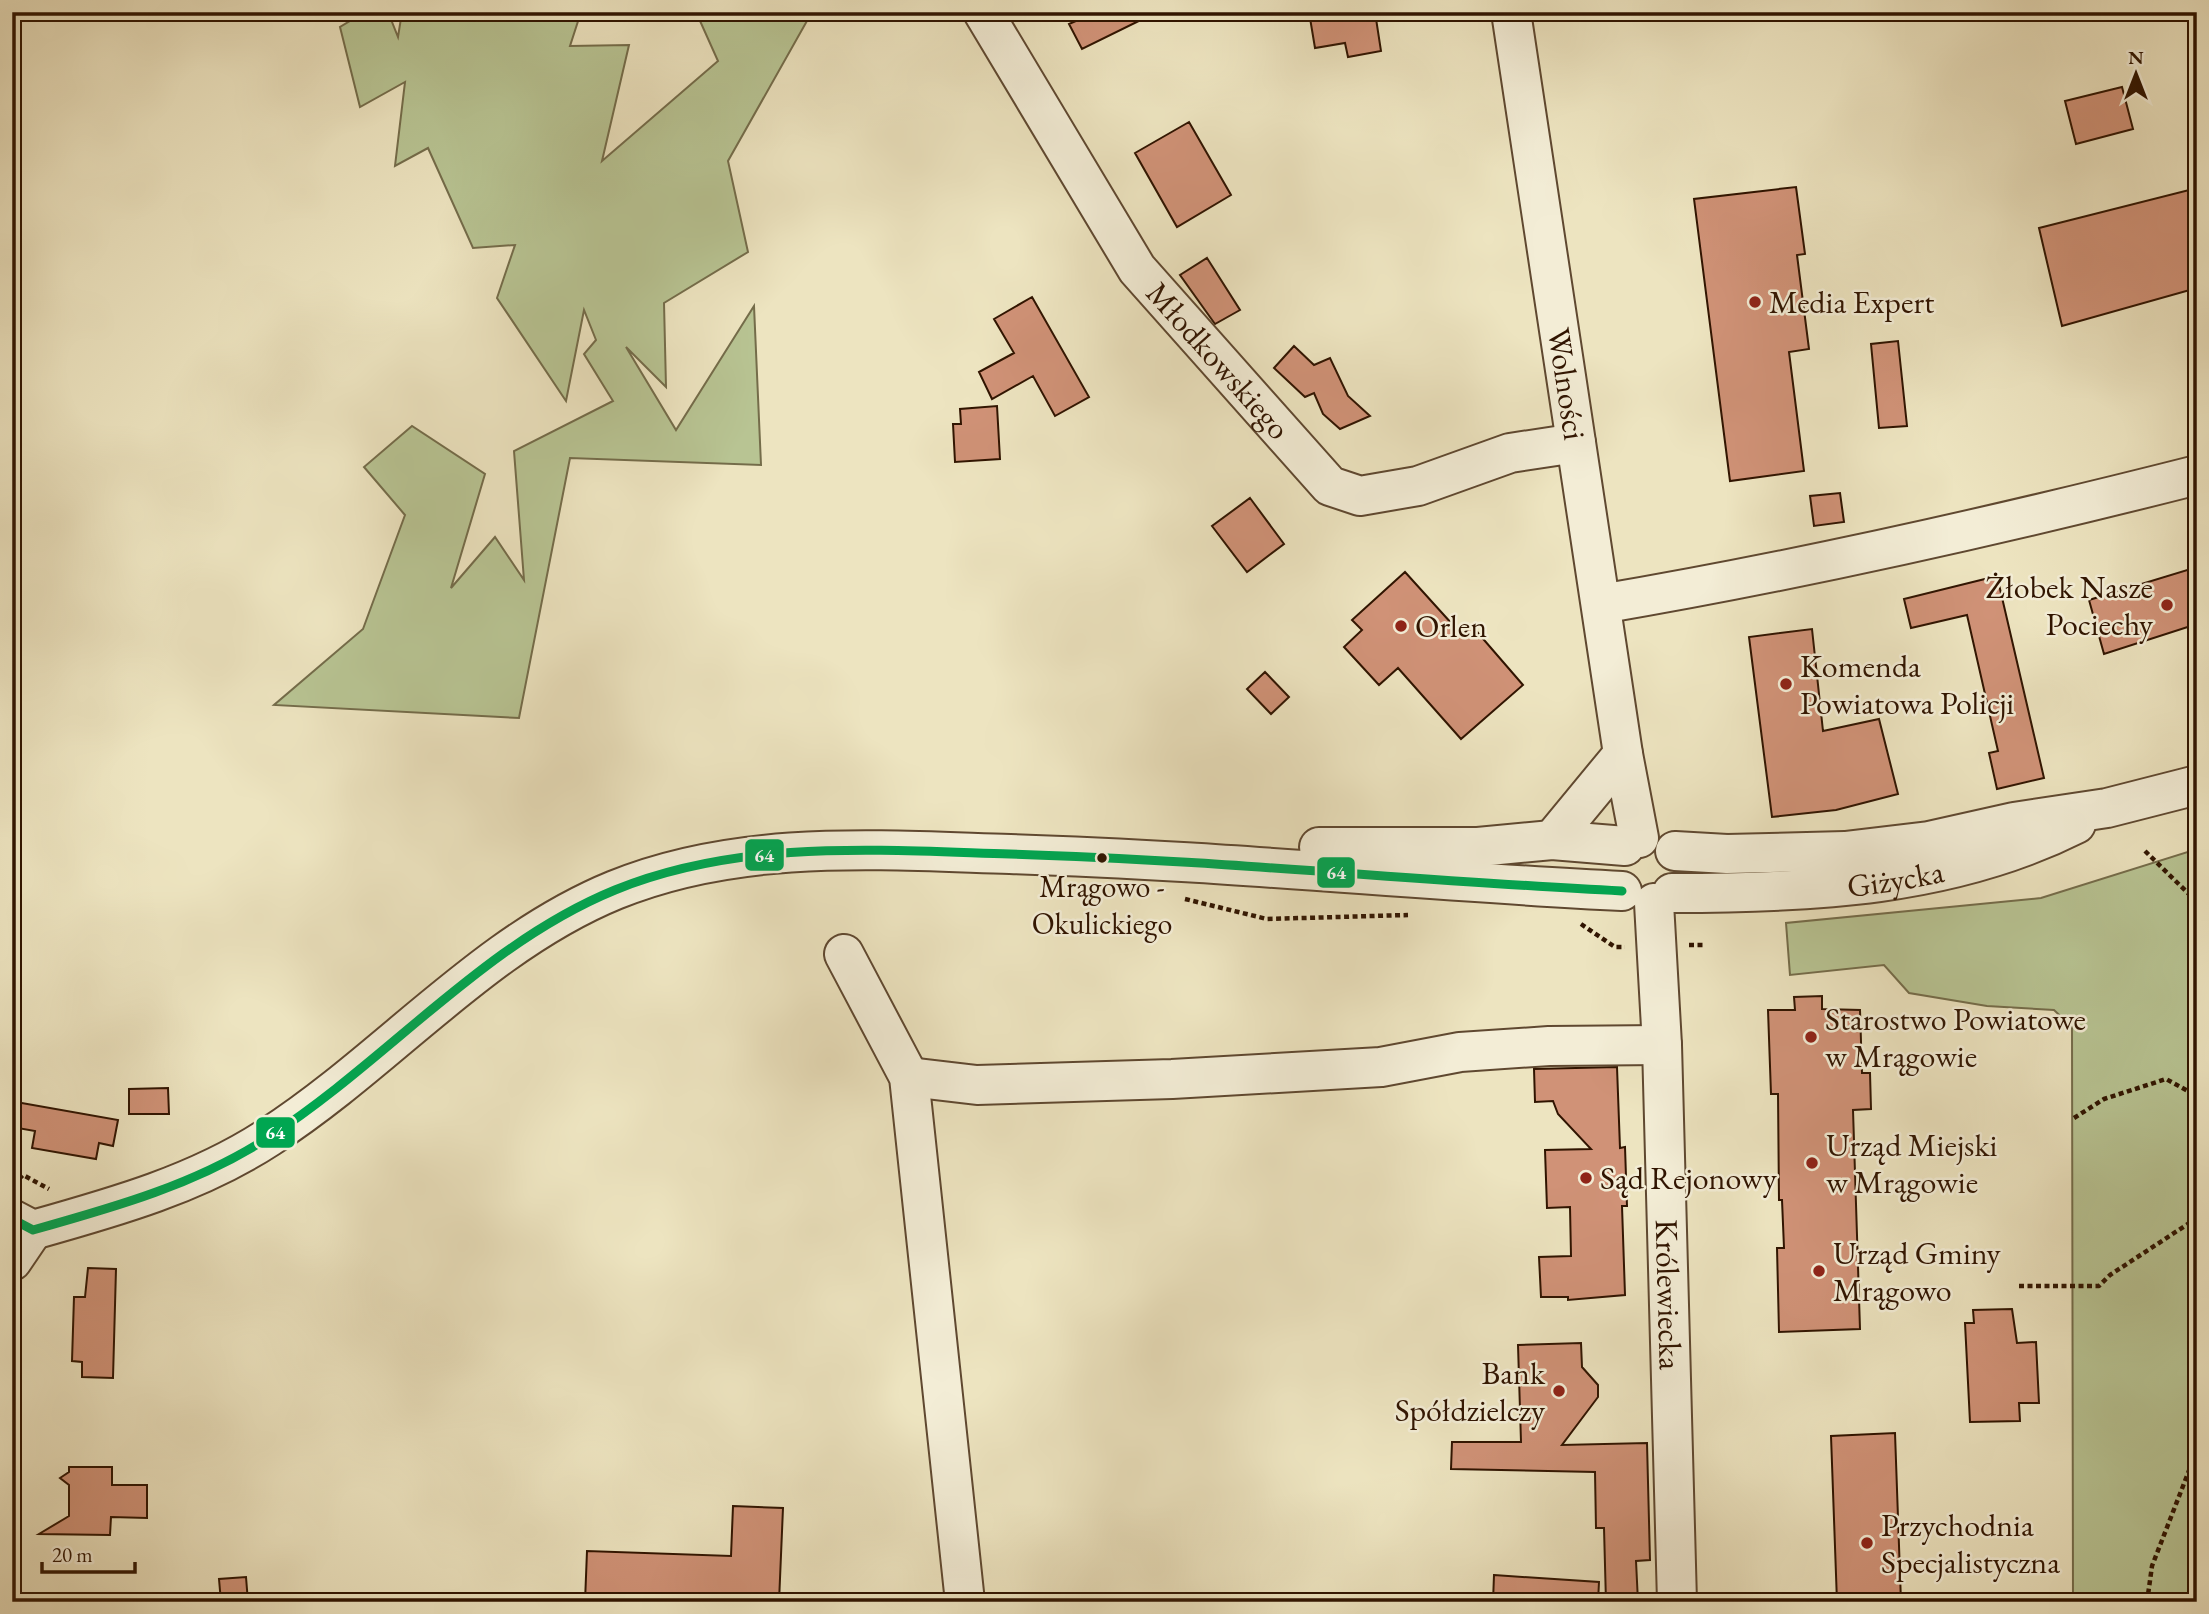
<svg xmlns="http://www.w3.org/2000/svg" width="2209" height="1614" viewBox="0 0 2209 1614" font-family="'EB Garamond',serif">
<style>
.green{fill:#b8c493;stroke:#746c4a;stroke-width:2}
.building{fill:#d09277;stroke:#301400;stroke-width:2}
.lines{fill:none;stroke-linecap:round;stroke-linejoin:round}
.minor-casing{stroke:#5f4830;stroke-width:42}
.path{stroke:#301400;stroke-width:4.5;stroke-dasharray:5 3.5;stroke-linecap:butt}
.minor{stroke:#f3edd6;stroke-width:38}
.bus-1-casing{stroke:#f3edd6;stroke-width:14}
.bus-1{stroke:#00a651;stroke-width:9}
.poi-dot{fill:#8f2418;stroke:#f3edd6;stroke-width:2.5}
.bus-dot{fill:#301400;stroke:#f3edd6;stroke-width:2.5}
.labels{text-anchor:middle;stroke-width:5;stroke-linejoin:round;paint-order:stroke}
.bus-label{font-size:30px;fill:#301400;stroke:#f3edd6}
.poi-label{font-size:32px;fill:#301400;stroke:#f3edd6;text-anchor:start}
.street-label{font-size:32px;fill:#301400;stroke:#f3edd6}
.line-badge{stroke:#f3edd6;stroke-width:2.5}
.badge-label{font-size:19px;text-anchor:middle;font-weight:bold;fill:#fff}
</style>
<rect width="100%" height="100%" fill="#ede4c0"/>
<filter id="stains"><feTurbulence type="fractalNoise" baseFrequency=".00286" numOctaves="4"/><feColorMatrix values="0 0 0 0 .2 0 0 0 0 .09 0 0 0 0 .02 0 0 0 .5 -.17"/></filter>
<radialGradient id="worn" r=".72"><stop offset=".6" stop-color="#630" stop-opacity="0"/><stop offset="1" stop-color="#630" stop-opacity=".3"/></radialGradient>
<!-- green -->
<path class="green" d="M365,12H388L398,37L402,12H581L570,46L629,45L602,161L718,61L696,12H812L728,161L748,252L664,303L666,387L626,347L676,430L754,306L761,465L570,458L519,718L274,705L363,629L405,515L364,467L412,426L485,474L451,588L495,537L524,580L514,451L613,401L584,354L596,340L584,310L566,401L497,298L515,245L473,248L428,148L395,166L405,82L360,107L340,27Z
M2197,849V1602H2073L2072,1027L2054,1010L1987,1006L1909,993L1884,965L1790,975L1786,923L2041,898Z"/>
<!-- building -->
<path class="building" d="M1072,12H1157L1082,49L1069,24L1076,21Z
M1309,12H1375L1381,51L1348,57L1345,43L1315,48Z
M2122,87L2133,129L2076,144L2065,101Z
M1189,122L1231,195L1177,227L1135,153Z
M1796,187L1805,254L1797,255L1809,349L1789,352L1804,471L1730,481L1694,199Z
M2197,188V288L2062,326L2039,228Z
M1207,258L1240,310L1215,324L1180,275Z
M1032,297L1089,397L1055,416L1033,376L992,399L979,372L1014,353L994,319Z
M1898,341L1907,426L1879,428L1871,344Z
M1294,346L1314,365L1330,358L1348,396L1370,416L1340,429L1323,414L1314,393L1305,397L1274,368Z
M997,406L1000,459L955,462L953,424H961L960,409Z
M1840,493L1844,522L1814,526L1810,496Z
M1250,498L1284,544L1247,572L1212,526Z
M2197,567V624L2104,654L2089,600Z
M1405,572L1462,635L1472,626L1523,685L1461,739L1398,668L1379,685L1344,647L1362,630L1352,620Z
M1997,576L2044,778L1997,789L1989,753L1998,751L1967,615L1911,628L1904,599Z
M1812,629L1823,731L1879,719L1898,794L1836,810L1772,817L1749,637Z
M1265,672L1289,697L1271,714L1247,689Z
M1822,996V1009L1860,1010L1862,1073H1870L1871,1109L1853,1110L1860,1329L1779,1332L1777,1248H1784L1782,1200H1779L1778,1094H1771L1768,1010H1795L1794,997Z
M1617,1067L1620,1148L1625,1147L1627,1206H1622L1625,1295L1568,1300V1297H1541L1539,1257L1571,1256L1570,1207L1547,1208L1545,1150L1591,1149L1558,1114L1553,1101L1535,1102L1534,1069Z
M168,1088L169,1114H129V1089Z
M16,1102L118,1120L113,1146L99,1143L96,1159L32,1148L35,1131L12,1127Z
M88,1268L116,1269L113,1378L82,1377V1362L72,1361L74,1297H85Z
M2012,1309L2017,1343L2036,1342L2039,1403H2019L2020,1421L1970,1422L1965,1323H1974L1973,1310Z
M1581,1343L1582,1367L1598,1385V1397L1562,1445L1647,1443L1650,1560L1636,1561L1638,1602H1606L1604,1528H1596L1595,1472L1451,1469L1452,1442H1521L1518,1345Z
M1895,1433L1901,1602H1837L1831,1436Z
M69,1467H112V1485H147V1518L111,1517L110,1535L39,1534L69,1516V1485L60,1478L69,1472Z
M733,1506L783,1508L779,1602H585L587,1551L731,1556Z
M1494,1575L1599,1582L1598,1602H1493Z
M246,1577L248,1602H221L219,1579Z"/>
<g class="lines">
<!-- minor casing -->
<g class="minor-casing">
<g id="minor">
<path id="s1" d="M983,12L1137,269L1330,486L1360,496L1418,486L1510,453L1576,443"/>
<path id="s2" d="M1511,12L1623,754L1639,838"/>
<path d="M1601,604C1801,570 2000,525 2197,475"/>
<path d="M1552,840L1623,754"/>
<path d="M1319,847H1478L1552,840L1625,846"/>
<path d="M1675,851L1727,854L1845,851L1929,841L2014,822L2107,808L2197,785"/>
<path id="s3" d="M1672,893C1810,893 1951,887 2076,824"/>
<path id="s4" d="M1654,903L1662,1045L1677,1602"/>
<path d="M844,954L909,1077L965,1602"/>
<path d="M909,1077L977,1085L1172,1079L1381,1067L1460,1052L1549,1046L1662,1045"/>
<path d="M12,1219L33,1230C115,1207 197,1184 269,1137C388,1060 483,944 615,890C740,839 879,850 1010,854C1215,860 1418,881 1622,891"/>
<path d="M12,1261L33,1230"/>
</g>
</g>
<!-- path -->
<path class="path" d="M2145,851L2197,902
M1185,899L1267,919L1408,915
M1581,924L1615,947H1625
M1689,945H1706
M2074,1118L2104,1099L2166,1079L2197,1096
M13,1185L23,1175L49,1189
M2019,1286H2099L2110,1275L2197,1218
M2147,1602L2152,1566L2197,1450"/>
<!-- minor -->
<use href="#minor" class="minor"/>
<!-- bus-1 casing -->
<g class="bus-1-casing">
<path id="bus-1" d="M12,1219L33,1230C115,1207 197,1184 269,1137C388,1060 483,944 615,890C740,839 879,850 1010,854C1215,860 1418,881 1622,891"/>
</g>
<!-- bus-1 -->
<use href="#bus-1" class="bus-1"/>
</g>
<!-- markers -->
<g class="poi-dot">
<circle cx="1755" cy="302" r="7"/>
<circle cx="2167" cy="605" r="7"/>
<circle cx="1401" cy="626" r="7"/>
<circle cx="1786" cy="684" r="7"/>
<circle cx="1811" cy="1037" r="7"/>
<circle cx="1812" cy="1163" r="7"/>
<circle cx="1586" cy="1178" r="7"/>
<circle cx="1819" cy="1271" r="7"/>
<circle cx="1559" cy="1391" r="7"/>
<circle cx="1867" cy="1543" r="7"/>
</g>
<circle class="bus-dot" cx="1102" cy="858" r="6"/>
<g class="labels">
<!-- bus labels -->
<g class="bus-label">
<text x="1102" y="897">Mrągowo -<tspan x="1102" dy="37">Okulickiego</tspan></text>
</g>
<!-- poi labels -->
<g class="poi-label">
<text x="1769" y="313">Media Expert</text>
<text x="2153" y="598" text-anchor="end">Żłobek Nasze<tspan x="2153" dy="37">Pociechy</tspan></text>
<text x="1415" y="637">Orlen</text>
<text x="1800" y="677">Komenda<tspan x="1800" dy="37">Powiatowa Policji</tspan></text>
<text x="1825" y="1030">Starostwo Powiatowe<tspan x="1825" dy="37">w Mrągowie</tspan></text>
<text x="1826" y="1156">Urząd Miejski<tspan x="1826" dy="37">w Mrągowie</tspan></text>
<text x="1600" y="1189">Sąd Rejonowy</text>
<text x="1833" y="1264">Urząd Gminy<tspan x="1833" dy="37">Mrągowo</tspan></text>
<text x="1545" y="1384" text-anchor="end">Bank<tspan x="1545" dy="37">Spółdzielczy</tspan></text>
<text x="1881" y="1536">Przychodnia<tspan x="1881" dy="37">Specjalistyczna</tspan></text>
</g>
<!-- street labels -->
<g class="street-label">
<text dy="11" stroke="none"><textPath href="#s1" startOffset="422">Młodkowskiego</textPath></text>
<text dy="11" stroke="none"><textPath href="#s2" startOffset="376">Wolności</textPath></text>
<text dy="11" stroke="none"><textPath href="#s3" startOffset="224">Giżycka</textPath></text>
<text dy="11" stroke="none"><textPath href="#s4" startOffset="392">Królewiecka</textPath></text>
</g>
</g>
<g class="line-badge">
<rect x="744" y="838" width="41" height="34" rx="7" fill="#00a651"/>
<rect x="1316" y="856" width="40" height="33" rx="7" fill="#00a651"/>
<rect x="255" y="1116" width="41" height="33" rx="7" fill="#00a651"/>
</g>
<g class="badge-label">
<text x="764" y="862">64</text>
<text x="1336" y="879">64</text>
<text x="275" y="1139">64</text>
</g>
<!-- margin -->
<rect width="2209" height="1614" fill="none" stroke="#ede4c0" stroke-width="42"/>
<rect x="14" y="14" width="2181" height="1586" fill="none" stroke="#301400" stroke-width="3.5"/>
<rect x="21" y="21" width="2167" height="1572" fill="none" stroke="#301400" stroke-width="2"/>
<!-- north arrow -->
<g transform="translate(2136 74)" stroke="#f3edd6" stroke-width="5" paint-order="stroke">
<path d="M0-5L12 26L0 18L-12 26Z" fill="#301400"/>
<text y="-10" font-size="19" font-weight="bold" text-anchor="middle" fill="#301400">N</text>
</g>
<!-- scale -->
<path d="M42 1562v10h93v-10" fill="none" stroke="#301400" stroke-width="3.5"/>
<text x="52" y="1562" font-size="21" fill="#301400" stroke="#f3edd6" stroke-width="5" paint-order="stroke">20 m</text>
<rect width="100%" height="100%" filter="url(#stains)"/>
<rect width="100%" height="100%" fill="url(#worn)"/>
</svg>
